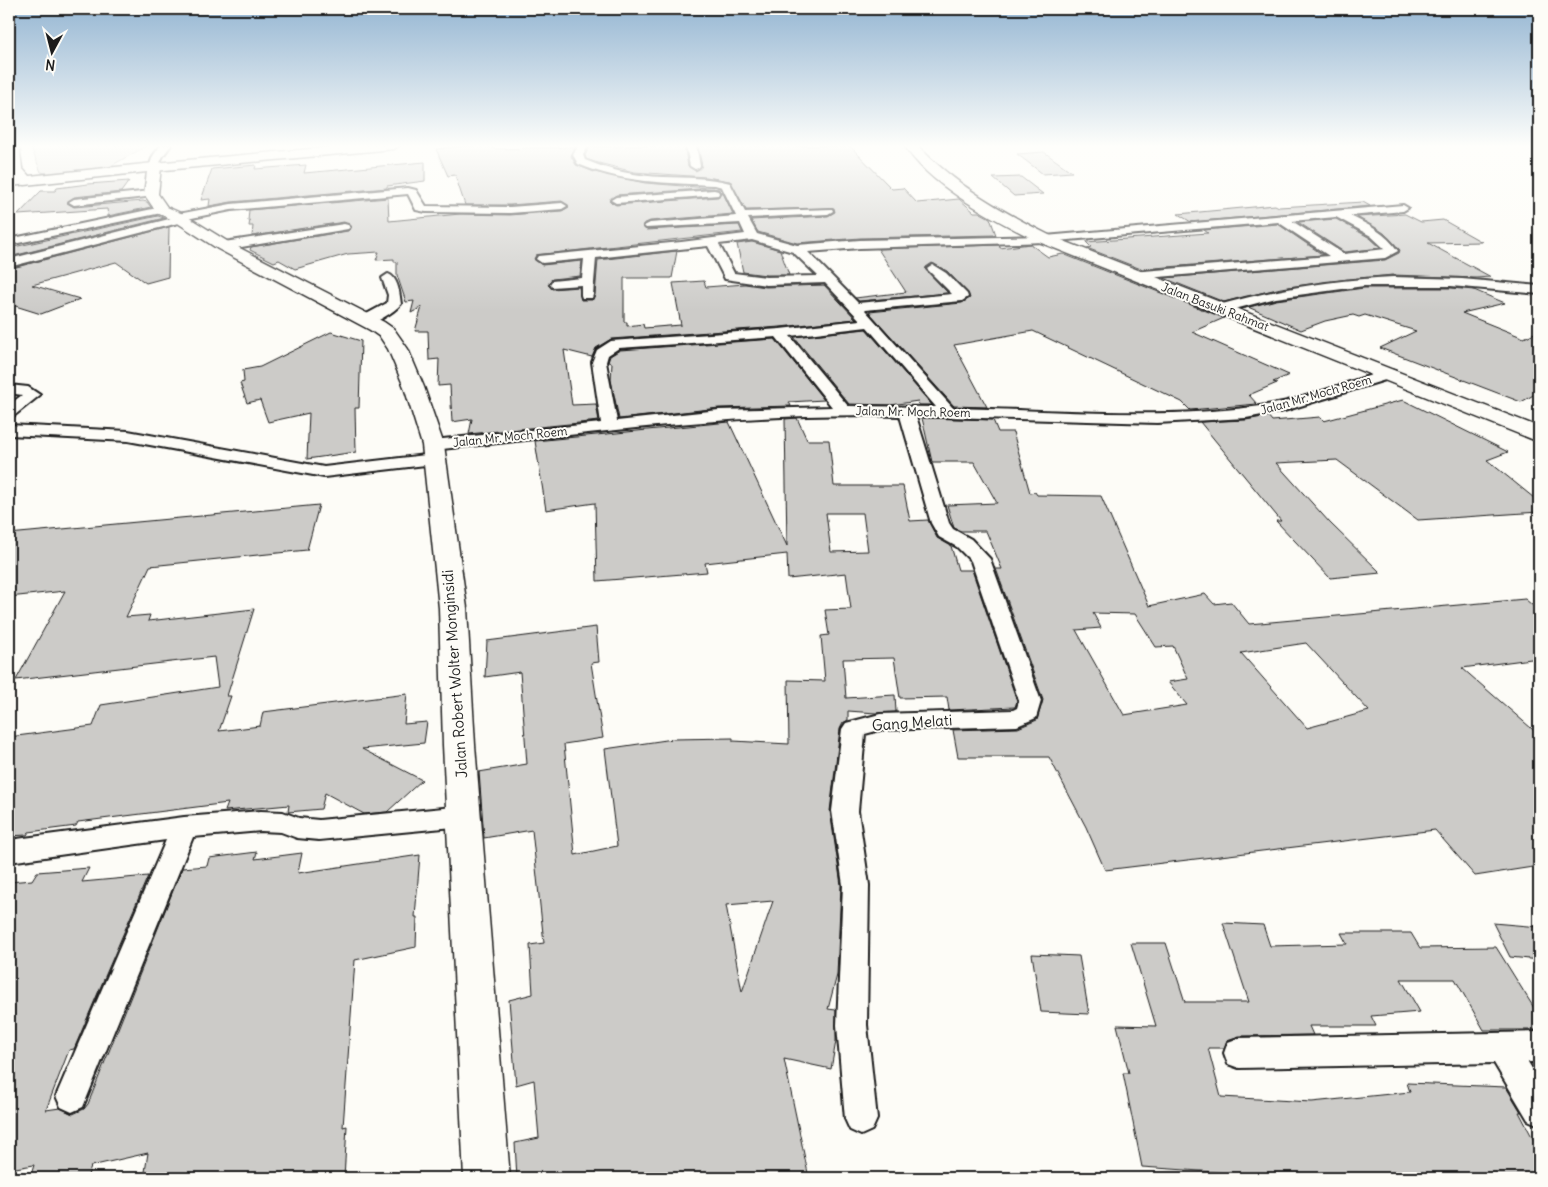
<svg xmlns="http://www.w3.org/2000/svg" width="1548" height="1187" viewBox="0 0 1548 1187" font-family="Delius,sans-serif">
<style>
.green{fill:#e0dfdb;stroke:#7e7e7c}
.building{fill:#cccbc8;stroke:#1c1c1c;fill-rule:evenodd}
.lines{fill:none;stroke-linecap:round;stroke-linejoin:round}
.street-casing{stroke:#1c1c1c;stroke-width:4}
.secondary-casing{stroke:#1c1c1c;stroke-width:3}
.primary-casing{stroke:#1c1c1c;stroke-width:3}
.highway-casing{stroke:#1c1c1c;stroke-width:3}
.street{fill:#fdfcf7;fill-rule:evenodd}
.secondary{fill:#fdfcf7;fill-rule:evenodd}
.primary{fill:#fdfcf7;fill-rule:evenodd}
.highway{fill:#fdfcf7;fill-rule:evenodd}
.labels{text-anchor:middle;stroke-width:4;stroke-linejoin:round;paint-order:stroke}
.far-street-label{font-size:12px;fill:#1c1c1c;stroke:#fdfcf7}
.street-label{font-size:15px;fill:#1c1c1c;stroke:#fdfcf7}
</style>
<rect width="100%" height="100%" fill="#fdfcf7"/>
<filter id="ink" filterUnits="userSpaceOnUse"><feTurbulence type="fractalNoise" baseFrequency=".02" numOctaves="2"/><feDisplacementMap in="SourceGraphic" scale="10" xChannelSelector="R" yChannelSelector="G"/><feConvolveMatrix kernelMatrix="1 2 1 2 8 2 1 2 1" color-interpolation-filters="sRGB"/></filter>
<g filter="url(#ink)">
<!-- green -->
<path class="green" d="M30,145H148L100,172L61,176L41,172Z"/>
<!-- building -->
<path class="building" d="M474,145H491L493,149L575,147L571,156L576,165L594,172L645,183L721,189L733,214L650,221L643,224V227L646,230L739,225L742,232L536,255L534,259L542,265L582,261L580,276L552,279L548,285L552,289L579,287L581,300H592L595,295L598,260L677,251L672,278H624V322H627V326L643,324L644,328L681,325L673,283L704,281L706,287L745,284L766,287L824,285L856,319L780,327L611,339L596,348L592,357L564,350L572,405L596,404L599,421L469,434L472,419L452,422L450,385L438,386L439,359L429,360L428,331H415L422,307L411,313L414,301L406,302L397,275V262H394V259L376,260L379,252L348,254L295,269L279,260L274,262L250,250L251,247L348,231L351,226L344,222L252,236L253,226H249L250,220L248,221L249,210L388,198L389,221L460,214L510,215L562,211L569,207L562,201L510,205H465L455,175L448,176L436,149ZM714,188L721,192L718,197L616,205L609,201L616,195Z
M663,145H684L688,166L696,171L702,166L698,146L702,145L850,146L892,189L903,188L917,203L959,199L974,212H979L990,218L996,235L860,238L797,243L758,232L751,220L828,216L835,212L834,208L746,210L730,181L705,177L634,172L595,162L586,159L585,155L590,147Z
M1044,152L1072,172L1043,174L1017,154Z
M425,162V181L387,186V188L231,202L209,206L210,199L201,200L212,169L256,165L255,169L306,165L304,173Z
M1021,177L1043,194L1014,196L993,178Z
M129,181L121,192L74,197L67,203L74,207L143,201L147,202L151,207L108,216L107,209L18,215L41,191H55L57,188L88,184Z
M1363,202L1370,206L1191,222L1178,214L1275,205L1279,207Z
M1405,214L1421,222L1443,220L1482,242L1428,243L1491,277L1476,278L1393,275L1348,279L1281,288L1224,302L1164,278L1385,260L1399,253L1400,250L1384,233L1357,217Z
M158,216L164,218L9,257V248Z
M1336,219L1370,238L1381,248L1344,252L1298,222Z
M1278,224L1323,255L1141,269L1087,248L1091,247L1086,242L1208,233L1204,230Z
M169,227L168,277L146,283L116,262L32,285L80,299L41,314L9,304V269Z
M752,242L780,250L789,275H766L743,272L737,244Z
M1030,244L1048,257L1063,254L1224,318L1192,332L1289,375L1273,382L1277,383L1249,395L1257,404L1190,410L1182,402L1033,331L954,345L987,407L954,406L869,312L962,303L970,298L968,293L947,271L932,263L926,267V270L948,293L859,301L855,298L906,292L878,249L999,245L1000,248Z
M1364,288H1451L1474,290L1505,303L1462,313L1524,338L1539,331V392L1521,402L1380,348L1416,331L1365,315L1359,317L1353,315L1325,321L1301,330L1248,307L1242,309L1276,300Z
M866,329L932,405H919L918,401L891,405L849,404L794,337Z
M331,332L361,341L359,408H355L356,452L307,459L309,413L268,422L260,400L247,403L240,383L244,382L243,370L260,367Z
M775,339L824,400L789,402L791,406L719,408L619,419L611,380L612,363L608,362L610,356L620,350Z
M1403,400L1508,452L1487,460L1539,502V512L1418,520L1337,460L1276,463L1330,523L1381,573L1330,578L1276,521H1281L1200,422L1246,420L1268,416L1272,421L1320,417L1324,421Z
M797,418L807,440H829L834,486H903L910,521L928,520L937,538L951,546L958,570H972L1017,701L1015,707L949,710L947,697L900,698L894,658L843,659L846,698L895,695L896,712L876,713L848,711V720L843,723L840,729L830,811L841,885L837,975L828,1009L836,1010V1041L831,1069L784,1059L809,1178H517L515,1143L539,1138L534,1080L516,1085L509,1000L533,994L530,945L544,943L532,830L484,838L479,772L527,764L520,672L485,677L487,641L596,627L599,662L591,663L603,738L564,744L575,855L617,846L605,749L673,739L733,738V741L789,744L788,680L825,681L821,636L829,635L825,610L851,609L846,573L788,579L787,554L705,563L707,572L597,581L595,503L546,510L535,441L729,422L787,546L785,419ZM826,513H863L868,551L831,552ZM773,901L742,992L726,905Z
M922,418L993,420L998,432H1013L1030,493L1035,492L1037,495L1101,496L1149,606L1205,594L1214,604L1231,602L1249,624L1525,599L1539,611V658L1462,668L1539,735V866L1475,876L1435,830L1105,870L1086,827L1049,757H958L953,730L1018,728L1037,720L1043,700L996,569H1002L986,531H961L954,528L947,505L997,503L974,462H932ZM1093,613L1135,614L1156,647L1173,646L1188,679L1168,682L1187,705L1124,715L1076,630L1101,628ZM1306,643L1369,711L1307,728L1241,653Z
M319,505L307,550L150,566L126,617L150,615L148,621L254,609L227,696H231L219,731L260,726L263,712L407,694L404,724L427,722L424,743L362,749L422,780L387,812L364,814L325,793L321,809L288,812L289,805L225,811L228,803L78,822L76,826L29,832L27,835L9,836V737L93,726L101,705L218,687L214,657L16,680L65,591L9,597V534Z
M257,852L255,859L302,853L298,873L420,855L415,917H417L416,947L355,960L343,1127L347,1126L344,1178H144L148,1153L91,1166L87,1178H30L34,1165L9,1169V882L32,880L37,872L89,868L82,882L148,876L74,1049L69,1050L46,1110L60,1108L73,1114L84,1109L88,1104L182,868L207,866L209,858Z
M1223,923L1263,925L1270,946L1347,944L1341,933H1411L1420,948L1496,947L1539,1016V1030H1484L1455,979H1401L1420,1012L1371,1016L1376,1026H1309L1313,1035L1239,1036L1227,1040L1224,1048H1208L1221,1097L1312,1102L1410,1092L1407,1083L1506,1087L1521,1112H1519L1539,1150V1178H1259L1258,1175L1142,1167L1123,1073H1129L1117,1025L1156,1026L1131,943H1166L1185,1002H1249Z
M1493,923L1539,927V960L1510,957Z
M1032,954L1079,956L1089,1014L1041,1012Z"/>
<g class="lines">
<!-- street casing -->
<g class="street-casing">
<path id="street" d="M161,145H171L163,156L157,169H151L149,167L153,156Z
M579,145H589L583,155L585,160C611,171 636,176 664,177C686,178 708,177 730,183L745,212L832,209L833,211L828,214L748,218L757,234L797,245L860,240L1045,236L1403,205L1408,208L1403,211L1350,216C1369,225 1386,233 1398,251L1385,258L1135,279L1129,275L1131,272L1329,256L1278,222L1045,242L860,248L808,252L858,303L952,294L927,269L933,265L946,273L967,294L968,297L962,301L865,310L953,408C1056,410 1172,421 1273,404C1311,398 1352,379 1390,370L1395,371L1397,374L1395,377L1284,411L1246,418L1157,423L916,416L949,523L953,529L971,539L990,559L1041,701L1036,718L1017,726L880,730L865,734L858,811L869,885L867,1025L877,1119L872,1130L861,1135L850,1130L845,1119L837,1025L843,885L832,811L842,729L846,723L880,714L1013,710L1017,708L1019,701L971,561L957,547L939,537L931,523L900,416C744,411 588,434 433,450L427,448L425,445L427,442L433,440L601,423L592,362L597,350L611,341L780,329L860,320L825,283L766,285L725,279L708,246L596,258L593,295L592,298H582L581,295V285L552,287L550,284L552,281L582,278L584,259L542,263L536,259L538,256L681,242L745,234L740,223L646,228L644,226L650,223L736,216L722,187L715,185C668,183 622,183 578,164L573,155ZM1336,217L1371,236L1385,249L1344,254L1292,221ZM752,240L793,252L818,276L766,277L734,273L719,244ZM867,327L936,407L848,406L790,336ZM776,337L832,407L719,410L617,421L606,362L608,355L619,348Z
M686,145H696L700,166L698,168L695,169L690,166Z
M408,188L416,190L426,206L510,207L562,203L567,206L562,209L510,213L426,212L416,210L408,194L231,210L187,219L186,221L9,267V259L173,218L174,215L178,214L231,204Z
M714,190L718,191L719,193L718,195L616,203L611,200L616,197Z
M151,191L156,194L155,196L74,205L69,202L74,199Z
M162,207L166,208L167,210L166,212L9,245V239Z
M344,224L348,225L350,227L348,229L224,250L218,246L224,242Z
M388,274C398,277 400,295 401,304C393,313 373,326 361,323L359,320L361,317L387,303L388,295L382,278Z
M1393,277L1462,279L1539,286V294L1451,286H1364L1276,298L1220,313L1213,309L1215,306C1274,289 1332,280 1393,277Z
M9,385L28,387L40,395L15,415L9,417V405L22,395L9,393Z
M9,425L128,431L324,467L434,454L440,455L442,459L440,463L434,464L324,477L128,441L9,435Z
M464,806L473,809L477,816L473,823L464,826L319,840L297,838L281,832L261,831L193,837L83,1107L72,1112L61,1107L56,1096L166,840L9,862V840L184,817L261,811L283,812L299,818L319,820Z
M1539,1032V1062H1528L1539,1080V1125L1528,1120L1494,1063L1239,1068L1228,1064L1224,1053L1228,1042L1239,1038Z"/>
</g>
<!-- secondary casing -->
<g class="secondary-casing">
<path id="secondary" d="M354,145H400L394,149L154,171L147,167L154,163Z
M904,145H917C955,185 1001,211 1051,236L1539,427V442L1039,242C996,220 930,187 904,145Z"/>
</g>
<!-- primary casing -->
<g class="primary-casing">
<path id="primary" d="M25,177L32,181L30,184L9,186V178Z"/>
</g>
<!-- highway casing -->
<g class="highway-casing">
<path id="highway" d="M9,145H19L22,168L29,176L154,163L159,164L161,167L158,194L167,207L183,214L230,243L384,322L394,329L408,349L424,387L444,445L467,608L475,745L510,1178H464L443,745L439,608L422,445L404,387L388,349L380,337L370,330L218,249L173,220L157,213L144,194L147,172L25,185C7,181 9,159 9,145Z"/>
</g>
<!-- street -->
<use href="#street" class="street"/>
<!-- secondary -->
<use href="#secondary" class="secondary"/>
<!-- primary -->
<use href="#primary" class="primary"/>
<!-- highway -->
<use href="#highway" class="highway"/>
</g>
</g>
<!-- sky -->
<linearGradient id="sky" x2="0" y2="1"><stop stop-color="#94b5d2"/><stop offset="0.47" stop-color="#fefefb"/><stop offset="1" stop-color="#fefefb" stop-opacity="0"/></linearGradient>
<rect width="1548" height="311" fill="url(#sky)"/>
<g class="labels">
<!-- far-street labels -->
<g class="far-street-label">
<text transform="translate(1215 307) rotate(21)" y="4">Jalan Basuki Rahmat</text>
<text transform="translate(1316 395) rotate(-16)" y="4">Jalan Mr. Moch Roem</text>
<text transform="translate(913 412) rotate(1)" y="4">Jalan Mr. Moch Roem</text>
<text transform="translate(510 437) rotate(-6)" y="4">Jalan Mr. Moch Roem</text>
</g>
<!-- street labels -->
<g class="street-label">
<text transform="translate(455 674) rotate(-94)" y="5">Jalan Robert Wolter Monginsidi</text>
<text transform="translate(912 723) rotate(-4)" y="5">Gang Melati</text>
</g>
</g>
<!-- margin -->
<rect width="1548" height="1187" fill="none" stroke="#fdfcf7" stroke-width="30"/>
<rect x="15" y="15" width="1518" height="1157" fill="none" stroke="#1c1c1c" stroke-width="2" filter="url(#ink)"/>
<!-- north arrow -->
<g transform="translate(52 52) rotate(187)" stroke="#fdfcf7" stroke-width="4" paint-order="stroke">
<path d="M0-4L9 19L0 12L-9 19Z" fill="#1c1c1c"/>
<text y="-8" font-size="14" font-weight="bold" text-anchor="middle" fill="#1c1c1c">N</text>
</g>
</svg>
